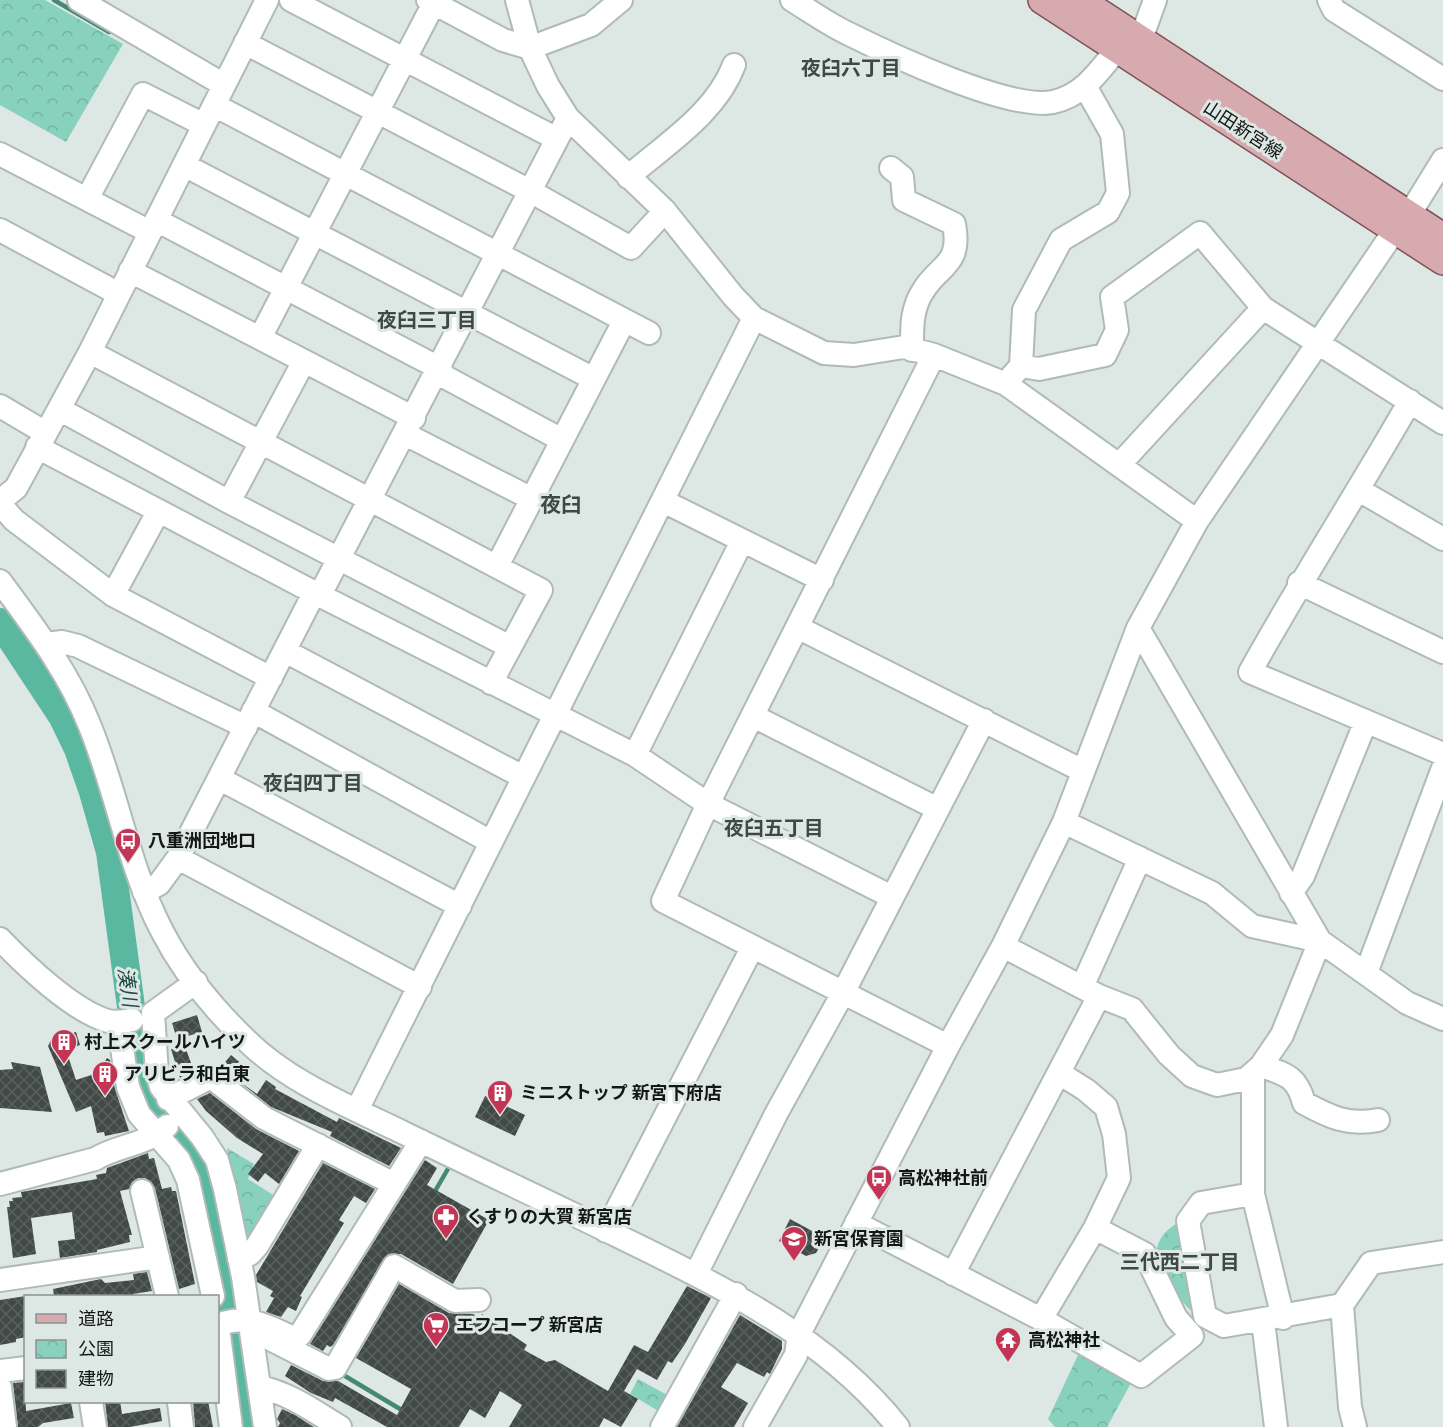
<svg xmlns="http://www.w3.org/2000/svg" width="1443" height="1427" viewBox="0 0 1443 1427" font-family="Rubik,'Noto Sans JP',sans-serif">
<style>
.park{fill:url(#park-crowns)}
.lines{fill:none;stroke-linecap:round;stroke-linejoin:round}
.stream{stroke:#458876;stroke-width:4.5}
.river{stroke:#5bb8a0;stroke-width:28}
.building{fill:url(#building-cross-hatch)}
.minor-casing{stroke:#b0bab6;stroke-width:26}
.major-casing{stroke:#805257;stroke-width:30}
.minor{stroke:#fff;stroke-width:22}
.major{stroke:#d6aaaf;stroke-width:27}
.labels{text-anchor:middle;stroke-width:6;stroke-linejoin:round;paint-order:stroke}
.street-label{font-size:18px;fill:#131715;stroke:#dde7e4}
.poi-label{font-size:18px;font-weight:bold;fill:#131715;stroke:#dde7e4;text-anchor:start}
.neighbourhood-label{font-size:20px;font-weight:bold;fill:#3f4845;stroke:#dde7e4}
.water-label{font-size:20px;font-style:italic;fill:#204a3f;stroke:#dde7e4}
.quarter-label{font-size:21px;font-weight:bold;fill:#3f4845;stroke:#dde7e4}
</style>
<defs>
<pattern id="park-crowns" width="20" height="18" patternUnits="userSpaceOnUse" patternTransform="scale(1.5)"><rect width="20" height="18" fill="#88d1bd"/><path d="M2 6a3 3 0 1 1 6 0M12 15a3 3 0 1 1 6 0" fill="none" stroke="#74b3a2"/></pattern>
<pattern id="building-cross-hatch" width="8" height="8" patternUnits="userSpaceOnUse" patternTransform="scale(1.5)"><rect width="8" height="8" fill="#414a47"/><path d="M0 0l8 8M0 8l8-8" fill="none" stroke="#59605e"/></pattern>
</defs>
<rect width="100%" height="100%" fill="#dde7e4"/>
<!-- park -->
<path class="park" d="M0,0H45L123,44L66,142L0,105Z
M227,1148L254,1164L248,1179L278,1198L252,1246L243,1241Z
M1182,1219L1198,1317C1179,1299 1140,1263 1164,1234C1168,1229 1176,1224 1182,1219Z
M1079,1353L1131,1383L1107,1427H1055L1048,1419Z
M638,1379L669,1396L660,1412L630,1394Z"/>
<g class="lines">
<!-- stream -->
<path class="stream" d="M54,0L109,32
M434,1193L449,1167
M340,1373L405,1412"/>
<!-- river -->
<path class="river" d="M0,622L62,716L78,749L93,792L110,852L143,1095L201,1172L223,1268L247,1427"/>
</g>
<!-- building -->
<path class="building" d="M197,1015L202,1032L177,1039L172,1023Z
M76,1032L80,1045L66,1050L76,1080L97,1073L107,1058L110,1060L115,1089L129,1131L105,1136L104,1132L97,1133L91,1106L76,1112L48,1046L51,1040Z
M184,1044L194,1071L180,1078L171,1049Z
M231,1055L243,1065L233,1077L257,1094L266,1080L276,1087L275,1089L337,1122L339,1118L401,1148L389,1166L330,1136L332,1132L271,1107L221,1067Z
M11,1062L40,1067L52,1112L0,1108V1070L13,1069Z
M210,1093L256,1129L299,1151L279,1184L265,1173L258,1182L248,1174L263,1154L237,1138L206,1111L197,1099Z
M485,1096L525,1115L515,1136L475,1117Z
M148,1153L149,1159L154,1158L162,1189L171,1187L172,1191H176L195,1284L179,1289L155,1188L145,1178H138L132,1182L129,1189L120,1191L132,1235H129L130,1242L97,1250V1252L60,1258L58,1241L75,1239L72,1212L31,1218L36,1254L13,1258L7,1207H10L9,1201H13L12,1198L22,1197L21,1192L27,1191L97,1179L96,1175L106,1173L107,1168Z
M425,1160L437,1168L427,1185L489,1220L453,1284L401,1254H388L333,1345L330,1347L327,1345L323,1351L310,1344Z
M323,1163L375,1189L366,1203L354,1196L339,1220L344,1223L300,1296L302,1297L296,1311L288,1307L281,1317L266,1312L274,1298L270,1296L273,1291L257,1282L256,1275Z
M790,1219L825,1238L816,1253L806,1256L779,1241Z
M147,1272L152,1291L133,1294V1296H54L53,1289L101,1279L105,1283L134,1280L133,1274Z
M399,1284L449,1313L473,1314L480,1318L482,1314L527,1345L524,1350L546,1362L555,1360L608,1391L634,1345L648,1352L687,1286L711,1298L685,1344L672,1363L668,1361L657,1380L637,1369L624,1391L638,1399L621,1427L604,1418L599,1427H509L522,1405L500,1391L485,1418L470,1409L459,1427H387L335,1398L333,1402L311,1393L285,1376L291,1365L323,1381H338L397,1415L411,1389L356,1358Z
M26,1296V1337L16,1339V1342L0,1345V1300Z
M740,1315L782,1341V1349L770,1374L767,1372L764,1377L737,1363L721,1387L748,1403L734,1427H677Z
M25,1382L26,1411L71,1403L74,1418L43,1423L38,1427H18L13,1383Z
M105,1401H120L122,1414L160,1408L162,1421L130,1427H108Z
M193,1401H208L213,1427H195Z
M282,1409L295,1415L314,1427H278L280,1423L277,1419Z"/>
<g class="lines">
<!-- minor casing -->
<g class="minor-casing">
<path id="minor" d="M79,0L224,85
M291,0L557,139
M428,0L503,40L530,48L591,25L621,0
M517,0L530,48L548,86L568,118L665,211L733,296L754,318L824,353L854,355L904,347L934,355L1006,384L1197,521
M792,0C810,11 828,24 847,33C889,54 1010,111 1053,102C1084,95 1099,71 1118,48
M1329,0L1334,10L1443,79
M1141,39L1155,0
M245,43L530,191L631,248L665,211
M214,105L649,333
M0,154L150,232
M184,165L594,379
M891,168L902,177L904,200L954,224C962,266 939,264 923,291C911,309 912,329 912,350
M628,177C666,144 716,113 734,65
M87,199L143,94L204,125
M156,220L439,368L445,377L562,440
M0,230L119,294
M130,271L414,418
M260,338L434,3
M90,352L541,590L491,683
M934,355L708,804L663,901L948,1046
M1021,366L1039,369L1105,355L1117,330L1112,297L1200,233L1263,308L1443,423
M1012,376L1021,366L1024,310L1061,240L1108,212L1118,193L1112,134L1086,88
M1410,401C1358,492 1301,580 1250,672L1443,754
M0,406L44,432
M59,409L229,502L510,647
M405,434L532,499
M37,447L317,594L635,755L708,804L892,897
M1120,464L1263,308
M1359,490L1443,539
M0,501L16,488L90,352L267,0
M663,501L822,580
M229,502L304,361
M0,504L14,520L113,595L271,678
M497,566L624,321
M0,581C33,626 68,671 89,724C117,791 128,866 162,931C182,970 214,1009 245,1039C289,1083 351,1107 406,1134C478,1169 551,1203 622,1238C724,1288 826,1337 898,1427
M1299,583L1443,652
M113,595L158,512
M797,627L1083,771
M1138,628L1320,941L1407,1003L1443,1019
M46,644L62,642L78,646L246,727
M285,651L523,777
M253,711L491,842
M753,716L938,809
M635,755L742,541
M220,779L460,906
M178,858L420,987
M144,892L159,884L178,858L310,601L324,587L568,118
M1291,893L1303,876L1366,721
M0,939C25,965 73,1011 108,1021C116,1023 124,1021 132,1020
M1003,946L1099,996L1132,1009L1169,1055L1192,1076L1217,1085L1246,1079L1261,1066L1282,1035L1320,941L1252,926L1212,893L1064,822
M1366,973L1443,768
M196,982L153,1013L157,1073L161,1087L202,1137L217,1160L225,1189L243,1277L265,1427
M1082,987L1140,858
M118,1022L128,1087L139,1114L179,1160L188,1180L213,1296
M1261,1066C1285,1074 1297,1076 1304,1103C1330,1117 1348,1126 1378,1120
M1253,1073V1194L1283,1318
M168,1099L211,1077L264,1118L394,1184
M357,1110L754,318
M0,1184L95,1159C118,1145 147,1145 167,1126
M142,1191L167,1296
M1253,1194L1201,1203L1188,1221L1205,1316L1224,1326L1342,1305L1371,1263L1443,1252
M856,1223L1041,1319L1141,1376L1192,1336L1176,1318L1145,1254L1095,1228
M606,1231L752,948
M239,1259L250,1254L257,1246L318,1145
M696,1274L776,1114L843,993L984,720
M953,1274L1099,996
M0,1280L158,1257
M1342,1305L1350,1407L1355,1427
M1041,1319L1095,1228L1119,1178L1114,1134L1106,1107L1086,1090L1059,1073
M1263,1321L1276,1427
M218,1325C245,1313 271,1327 295,1339L300,1335L421,1141
M218,1327L231,1427
M272,1340L329,1369L335,1368L394,1266L455,1301L479,1300
M0,1371L26,1368
M0,1387L5,1427
M260,1387C289,1393 315,1412 340,1427
M91,1402L95,1427
M179,1402L182,1427
M662,1427L736,1294
M755,1427L796,1355L799,1334L948,1046L1003,946L1064,822L1138,628L1197,521L1395,230L1409,215L1443,160"/>
</g>
<!-- major casing -->
<g class="major-casing">
<path id="major" d="M1042,0L1443,261
M1080,0L1443,237"/>
</g>
<!-- minor -->
<use href="#minor" class="minor"/>
<!-- major -->
<use href="#major" class="major"/>
</g>
<!-- icons -->
<defs>
<g id="bus-pin" transform="scale(1.35)"><path d="M0 17L-7.5 6A9.5 9.5 0 1 1 7.5 6Z" fill="#c43454" stroke="#dde7e4"/><path d="M-5-6H5V4H4V6H2V4H-2V6H-4V4H-5ZM-3.5-4V0h7V-4ZM-3.5 1.2v1.5H-2V1.2ZM2 1.2v1.5H3.5V1.2Z" fill="#fff"/></g>
<g id="building-pin" transform="scale(1.35)"><path d="M0 17L-7.5 6A9.5 9.5 0 1 1 7.5 6Z" fill="#c43454" stroke="#dde7e4"/><path d="M-4-6H4V6H1V3H-1V6H-4ZM-2.5-4.3h1.7v1.8h-1.7ZM.8-4.3h1.7v1.8H.8ZM-2.5-1h1.7V.8h-1.7ZM.8-1h1.7V.8H.8Z" fill="#fff"/></g>
<g id="pharmacy-pin" transform="scale(1.35)"><path d="M0 17L-7.5 6A9.5 9.5 0 1 1 7.5 6Z" fill="#c43454" stroke="#dde7e4"/><path d="M-2-6h4v4h4v4h-4v4h-4v-4h-4v-4h4Z" fill="#fff"/></g>
<g id="school-pin" transform="scale(1.35)"><path d="M0 17L-7.5 6A9.5 9.5 0 1 1 7.5 6Z" fill="#c43454" stroke="#dde7e4"/><path d="M0-5L7-2L0 1L-7-2ZM-4 1L0 2.5L4 1V4Q0 6-4 4Z" fill="#fff"/></g>
<g id="supermarket-pin" transform="scale(1.35)"><path d="M0 17L-7.5 6A9.5 9.5 0 1 1 7.5 6Z" fill="#c43454" stroke="#dde7e4"/><path d="M-6-5.5h2.5l.6 2H6L4.5 2H-2.5L-4.4-4H-6ZM-1.5 3.2a1.3 1.3 0 1 0 .1 0ZM3 3.2a1.3 1.3 0 1 0 .1 0Z" fill="#fff"/></g>
<g id="temple-pin" transform="scale(1.35)"><path d="M0 17L-7.5 6A9.5 9.5 0 1 1 7.5 6Z" fill="#c43454" stroke="#dde7e4"/><path d="M0-6L5-2H3V0L6.5 2.5H4V6H1.5V3h-3V6H-4V2.5H-6.5L-3 0V-2H-5Z" fill="#fff"/></g>
</defs>
<g fill-rule="evenodd">
<use href="#bus-pin" x="128" y="841"/>
<use href="#building-pin" x="64" y="1042"/>
<use href="#building-pin" x="105" y="1074"/>
<use href="#building-pin" x="500" y="1093"/>
<use href="#bus-pin" x="879" y="1178"/>
<use href="#pharmacy-pin" x="446" y="1217"/>
<use href="#school-pin" x="794" y="1239"/>
<use href="#supermarket-pin" x="436" y="1325"/>
<use href="#temple-pin" x="1008" y="1340"/>
</g>
<g class="labels">
<!-- street labels -->
<g class="street-label">
<text transform="translate(1243 130) rotate(33)" y="6">山田新宮線</text>
</g>
<!-- poi labels -->
<g class="poi-label">
<text x="148" y="847">八重洲団地口</text>
<text x="84" y="1048">村上スクールハイツ</text>
<text x="124" y="1080">アリビラ和白東</text>
<text x="520" y="1099">ミニストップ 新宮下府店</text>
<text x="898" y="1184">高松神社前</text>
<text x="466" y="1223">くすりの大賀 新宮店</text>
<text x="814" y="1245">新宮保育園</text>
<text x="456" y="1331">エフコープ 新宮店</text>
<text x="1028" y="1346">高松神社</text>
</g>
<!-- neighbourhood labels -->
<g class="neighbourhood-label">
<text x="851" y="75">夜臼六丁目</text>
<text x="427" y="327">夜臼三丁目</text>
<text x="313" y="790">夜臼四丁目</text>
<text x="774" y="835">夜臼五丁目</text>
<text x="1180" y="1269">三代西二丁目</text>
</g>
<!-- water labels -->
<g class="water-label">
<text transform="translate(128 987) rotate(82)" y="7">湊川</text>
</g>
<!-- quarter labels -->
<g class="quarter-label">
<text x="561" y="512">夜臼</text>
</g>
</g>
<!-- legend -->
<rect x="24" y="1295" width="195" height="108" fill="#dde7e4" stroke="#8c9491" stroke-width="1.5"/>
<rect x="36" y="1314" width="30" height="9" fill="#d6aaaf" stroke="#8c9491" stroke-width="1.5"/>
<text x="78" y="1325" font-size="18" fill="#131715">道路</text>
<rect x="36" y="1340" width="30" height="18" fill="url(#park-crowns)" stroke="#8c9491" stroke-width="1.5"/>
<text x="78" y="1355" font-size="18" fill="#131715">公園</text>
<rect x="36" y="1370" width="30" height="18" fill="url(#building-cross-hatch)" stroke="#8c9491" stroke-width="1.5"/>
<text x="78" y="1385" font-size="18" fill="#131715">建物</text>
</svg>
